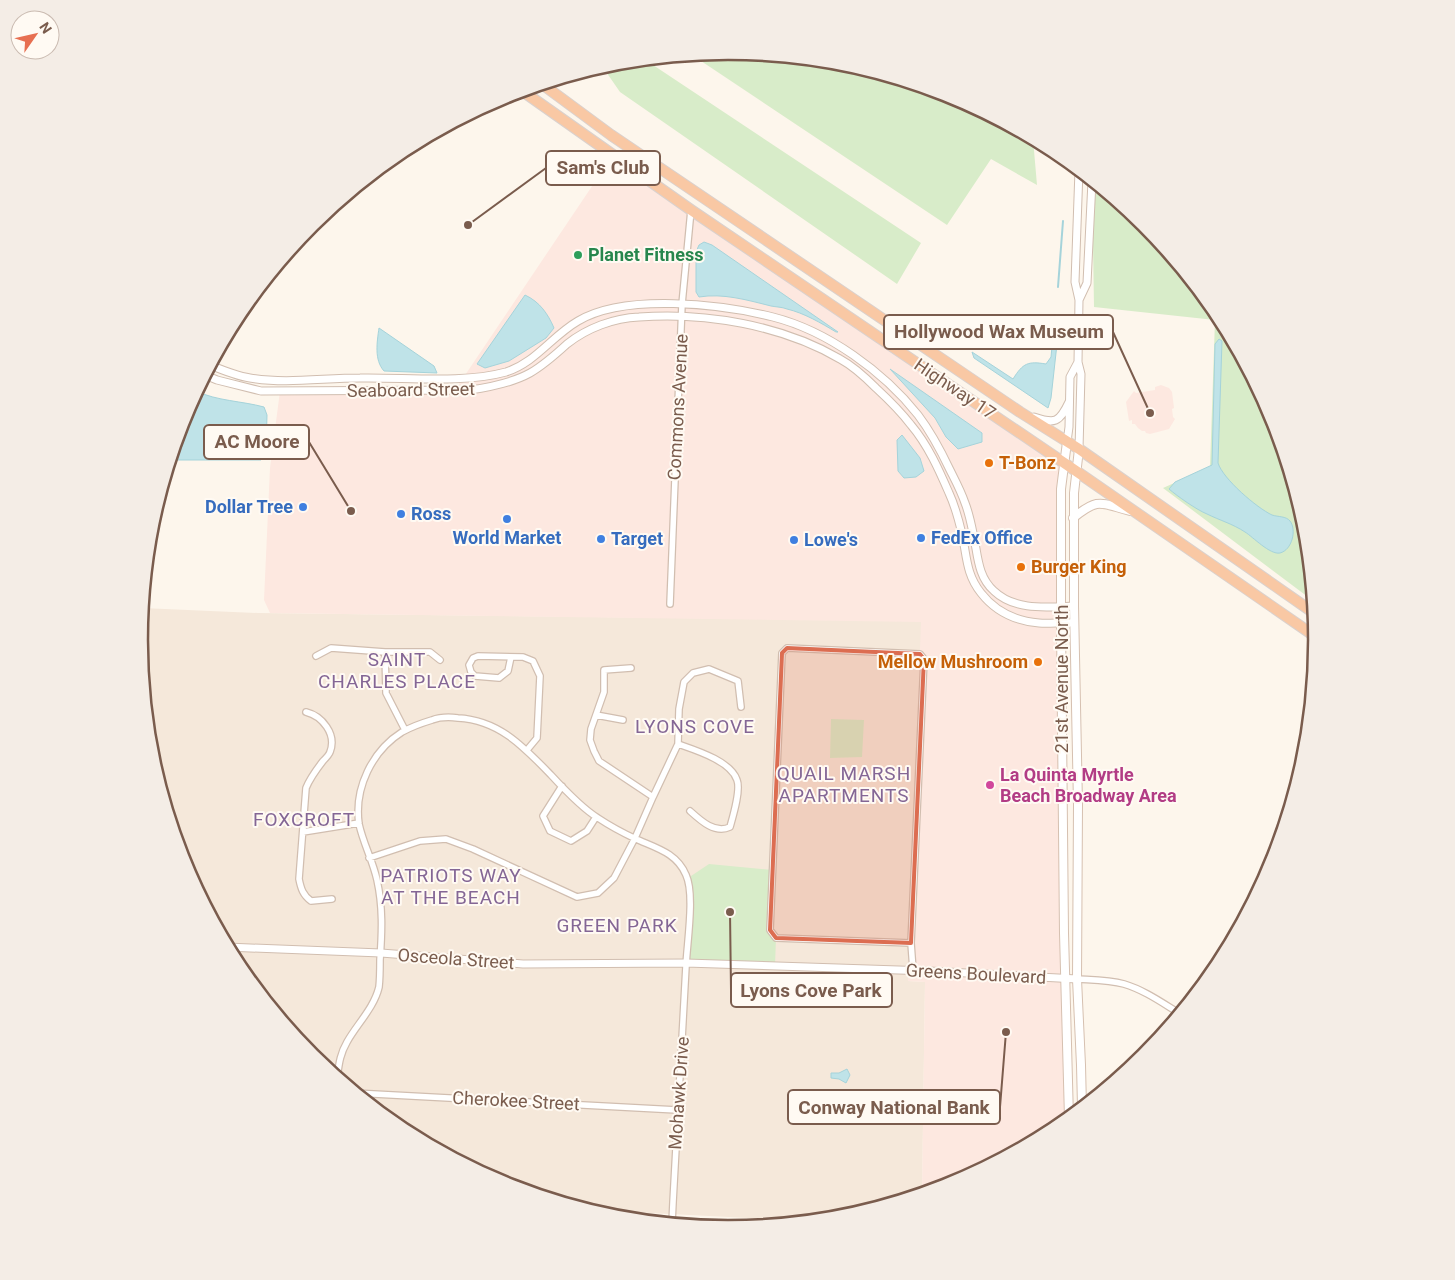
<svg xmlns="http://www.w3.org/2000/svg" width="1455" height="1280" viewBox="0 0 1455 1280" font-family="Roboto,sans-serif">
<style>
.residential{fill:#f5e8da}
.commercial{fill:#fde8e0}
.green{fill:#d8ecc9}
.water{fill:#bfe3e8;stroke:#a5d3da}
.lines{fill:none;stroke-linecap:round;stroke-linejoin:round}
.stream{stroke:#a5d3da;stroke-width:2}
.minor-casing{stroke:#d1beb0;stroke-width:8}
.tertiary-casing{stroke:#d1beb0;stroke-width:9}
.secondary-casing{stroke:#d6c0b0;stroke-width:10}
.trunk-casing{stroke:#dad1cd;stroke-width:12}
.minor{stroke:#fff;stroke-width:5.5}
.tertiary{stroke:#fff;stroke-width:7}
.secondary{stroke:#fff;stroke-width:8}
.trunk{stroke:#f9c8a4;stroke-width:10}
.marked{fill:#dc6d51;fill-opacity:0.2;stroke:#dc6d51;stroke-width:4;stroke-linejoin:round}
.leisure-dot{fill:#2e9e5b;stroke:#fffaf3;stroke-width:2}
.food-dot{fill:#e8710a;stroke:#fffaf3;stroke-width:2}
.shop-dot{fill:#3f7fe0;stroke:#fffaf3;stroke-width:2}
.hotel-dot{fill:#d1479c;stroke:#fffaf3;stroke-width:2}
.labels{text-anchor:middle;stroke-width:4;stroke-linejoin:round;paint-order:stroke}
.leisure-label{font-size:18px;font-weight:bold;fill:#27864d;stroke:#fffaf3;text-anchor:start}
.street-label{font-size:18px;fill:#7a5c4d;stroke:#fffaf3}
.food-label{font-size:18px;font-weight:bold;fill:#c56008;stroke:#fffaf3;text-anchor:start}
.shop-label{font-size:18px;font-weight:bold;fill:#366cbe;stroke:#fffaf3;text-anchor:start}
.hotel-label{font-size:18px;font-weight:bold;fill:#b23c85;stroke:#fffaf3;text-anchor:start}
.neighbourhood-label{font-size:19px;letter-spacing:1px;fill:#846695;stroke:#fffaf3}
.rim{fill:none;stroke:#7a5c4d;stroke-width:2.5}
.leader{fill:none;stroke:#7a5c4d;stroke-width:2}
.callout-dot{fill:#7a5c4d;stroke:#fffaf3;stroke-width:2}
.callout{fill:#fffaf3;stroke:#7a5c4d;stroke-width:2}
.callout-label{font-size:19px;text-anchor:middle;font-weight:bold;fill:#7a5c4d}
</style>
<rect width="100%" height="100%" fill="#fdf6ec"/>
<!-- residential -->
<path class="residential" d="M142,608L258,613L922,621L908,981L925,982L922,1193L842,1217L809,1221L589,1210L502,1184L400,1129L311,1056L238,967L183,865L150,755L139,640Z"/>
<!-- commercial -->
<path class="commercial" d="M613,155L1064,463L1061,489L1069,1118L1054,1130L953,1184L922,1193L925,982L908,981L921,622L270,613L264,600L270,468L280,391L455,390Z
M1161,385L1169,388L1172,392L1174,408L1172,409L1173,417L1175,419L1169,429L1150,434L1146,433L1145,431H1142L1138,428L1135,424H1132V420L1129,421L1126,402L1134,391L1136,393L1155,390V387Z"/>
<!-- green -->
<path class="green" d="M728,51L843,63L953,96L1033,139L1037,185L991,159L947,225L692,55Z
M644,59L921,243L897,284L620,92L602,66L613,63Z
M1092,181L1144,224L1217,313L1272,415L1305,525L1312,600L1163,488L1210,467L1215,320L1094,307Z
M831,719L864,720L862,757L830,758Z
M709,864L773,870L770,930L776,938L775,966L686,963L690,903L688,878Z"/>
<!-- water -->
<path class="water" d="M704,242L712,245L838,332H836C821,323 804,313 787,309C782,307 776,307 771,306C747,300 723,293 699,297L696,292V252L699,245Z
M525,295C540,302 548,314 554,328L546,338L509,361L485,368L477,364Z
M1055,316L1060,317L1051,398L1048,408L974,358L972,352L1013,379C1023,363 1028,361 1046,364L1051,357Z
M379,328L434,366L437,373L384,371C374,360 377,342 379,328Z
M1219,339L1222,341L1218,463C1223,479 1257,508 1272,515C1278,517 1286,516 1290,521C1297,530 1292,550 1280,553C1270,555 1253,537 1245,532C1233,524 1219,520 1207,514C1197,510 1177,496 1169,489L1175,482L1212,465L1215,344Z
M890,369L982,433V442L958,449L946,437L935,418Z
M196,391C217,401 242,401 264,407L267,415L266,450L261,460H170L184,414Z
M902,435L920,458L924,471L916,477L904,478L898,471L897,440Z
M847,1069L850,1075L846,1083L839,1079L831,1078V1073H839Z"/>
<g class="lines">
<!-- stream -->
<path class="stream" d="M1058,287L1063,221"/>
<!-- minor casing -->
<g class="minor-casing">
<path id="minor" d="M670,604L682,304L691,210
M385,652L386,693L405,730
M316,656L331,648L385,652H430L440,660
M511,657L508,671L499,678L475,676L471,672L469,665L473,658L478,656L523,657L533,661L540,676L537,738L527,750
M631,668L604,670V692L591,729L590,740L594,751L599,761L653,797
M306,712C322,716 337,734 330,752C329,755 325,759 323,761C316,770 310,778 306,788L299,879C301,889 303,895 311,901L332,899
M596,715L623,720
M678,744C695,750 731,761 737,780C741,790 733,816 730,827C715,834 701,821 690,811
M562,786L543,816L550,831L571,841L587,831L596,817
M303,832L359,823
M369,858L420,841L446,839L473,849L577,897L598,893L614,878L635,838L653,797L678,744L679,709L684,682L693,673L709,669L738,681L741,707
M911,943L776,938L770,930L782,653L787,648L920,654L924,659L911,943L913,970
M1077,979C1092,980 1109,980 1124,984C1144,990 1161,1002 1179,1013
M337,1078C339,1064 340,1054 347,1042C357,1024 374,1008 379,987C380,978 380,969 380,960C382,932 383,907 377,880C373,861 363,843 359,824C354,788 372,751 402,732C411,727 422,723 432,720C440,717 450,717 458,718C499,720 524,747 551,775C563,788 583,809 598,818C610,826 623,833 636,839C656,848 677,853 686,875C695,894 687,943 686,966C682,1051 676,1137 672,1223L659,1222
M355,1093L677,1110"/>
</g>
<!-- tertiary casing -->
<g class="tertiary-casing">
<path id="tertiary" d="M1079,170L1075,282L1079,300L1078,362L1081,374L1079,449
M1079,300L1087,283L1092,181
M210,365C222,370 237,376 250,378C286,384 323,378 360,378C405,377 462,384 506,372C535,363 552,336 578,321C625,293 721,304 773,317C828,331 884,372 918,415C931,432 941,451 950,470C955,480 961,491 965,503C969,513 971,523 973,533C978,554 977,576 994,591C1015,611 1047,607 1074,606
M205,375L217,380L261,391L470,390C491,387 512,383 530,373C544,365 555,355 567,344C587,328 614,318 639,317C705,312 782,325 840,359C853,366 865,377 876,388C889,400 901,412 911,425C928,445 939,470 949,493C955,506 959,521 962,534C967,557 966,574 981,593C995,611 1016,621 1039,623C1050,624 1062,622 1074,623
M1034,417C1055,424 1059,423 1069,402
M1067,442L1069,427L1070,377L1078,362
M227,947L381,953L523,964L686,963L929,971L1077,979"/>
</g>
<!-- secondary casing -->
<g class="secondary-casing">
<path id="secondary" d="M1067,442L1061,489V622L1064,933L1069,1118
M1079,449L1074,493V606L1078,805L1077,979L1081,1065L1082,1107
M1073,518C1099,497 1100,503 1130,511"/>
</g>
<!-- trunk casing -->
<g class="trunk-casing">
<path id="trunk" d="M542,84L611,135L1020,412L1079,449L1314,613
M521,90L691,210L1076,471L1316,637"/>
</g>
<!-- minor -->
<use href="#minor" class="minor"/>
<!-- tertiary -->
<use href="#tertiary" class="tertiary"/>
<!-- secondary -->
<use href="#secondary" class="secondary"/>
<!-- trunk -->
<use href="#trunk" class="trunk"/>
</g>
<!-- marked area -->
<path class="marked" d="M787,648L920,654L924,659L911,943L776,938L770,930L782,653Z"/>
<!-- markers -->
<circle class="leisure-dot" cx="578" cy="255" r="5"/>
<g class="food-dot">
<circle cx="989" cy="463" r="5"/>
<circle cx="1021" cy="567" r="5"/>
<circle cx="1038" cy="662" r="5"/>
</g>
<g class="shop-dot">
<circle cx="303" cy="507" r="5"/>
<circle cx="401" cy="514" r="5"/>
<circle cx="507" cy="519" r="5"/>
<circle cx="921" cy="538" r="5"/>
<circle cx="601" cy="539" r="5"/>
<circle cx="794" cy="540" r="5"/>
</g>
<circle class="hotel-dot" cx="990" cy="785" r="5"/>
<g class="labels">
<!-- leisure labels -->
<g class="leisure-label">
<text x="588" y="261">Planet Fitness</text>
</g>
<!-- street labels -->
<g class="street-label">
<text transform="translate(955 389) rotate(34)" y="6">Highway 17</text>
<text transform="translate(411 390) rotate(-1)" y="6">Seaboard Street</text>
<text transform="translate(678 407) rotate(-87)" y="6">Commons Avenue</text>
<text transform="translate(1062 679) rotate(-90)" y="6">21st Avenue North</text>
<text transform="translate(456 959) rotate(4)" y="6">Osceola Street</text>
<text transform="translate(976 974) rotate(3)" y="6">Greens Boulevard</text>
<text transform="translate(679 1093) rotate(-86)" y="6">Mohawk Drive</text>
<text transform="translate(516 1101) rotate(3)" y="6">Cherokee Street</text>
</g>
<!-- food labels -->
<g class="food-label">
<text x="999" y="469">T-Bonz</text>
<text x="1031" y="573">Burger King</text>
<text x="1028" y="668" text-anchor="end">Mellow Mushroom</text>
</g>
<!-- shop labels -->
<g class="shop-label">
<text x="293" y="513" text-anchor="end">Dollar Tree</text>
<text x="411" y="520">Ross</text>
<text x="507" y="544" text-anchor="middle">World Market</text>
<text x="931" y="544">FedEx Office</text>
<text x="611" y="545">Target</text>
<text x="804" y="546">Lowe's</text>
</g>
<!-- hotel labels -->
<g class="hotel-label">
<text x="1000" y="781">La Quinta Myrtle<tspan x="1000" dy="21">Beach Broadway Area</tspan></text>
</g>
<!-- neighbourhood labels -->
<g class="neighbourhood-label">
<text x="397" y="666">SAINT<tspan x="397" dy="22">CHARLES PLACE</tspan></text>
<text x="695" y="733">LYONS COVE</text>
<text x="844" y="780">QUAIL MARSH<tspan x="844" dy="22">APARTMENTS</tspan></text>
<text x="304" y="826">FOXCROFT</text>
<text x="451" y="882">PATRIOTS WAY<tspan x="451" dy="22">AT THE BEACH</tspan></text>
<text x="617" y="932">GREEN PARK</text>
</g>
</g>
<!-- crop -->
<path d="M0 0H1455V1280H0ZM148 640a580 580 0 1 1 1160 0a580 580 0 1 1-1160 0Z" fill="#f4ede6" fill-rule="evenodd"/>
<path class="rim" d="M148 640a580 580 0 1 1 1160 0a580 580 0 1 1-1160 0Z"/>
<!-- callouts -->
<path class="leader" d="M468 225L546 168M1150 413L1113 332M351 511L309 442M730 912L731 990M1006 1032L1000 1107"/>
<g class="callout-dot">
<circle cx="468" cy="225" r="5"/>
<circle cx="1150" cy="413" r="5"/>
<circle cx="351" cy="511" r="5"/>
<circle cx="730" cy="912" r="5"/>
<circle cx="1006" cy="1032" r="5"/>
</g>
<g class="callout">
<rect x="546" y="151" width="114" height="34" rx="5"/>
<rect x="884" y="315" width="229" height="34" rx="5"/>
<rect x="204" y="425" width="105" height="34" rx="5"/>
<rect x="731" y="973" width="161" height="34" rx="5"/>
<rect x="788" y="1090" width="212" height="34" rx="5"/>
</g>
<g class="callout-label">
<text x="603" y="174">Sam's Club</text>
<text x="999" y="338">Hollywood Wax Museum</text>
<text x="257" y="448">AC Moore</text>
<text x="811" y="997">Lyons Cove Park</text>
<text x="894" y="1114">Conway National Bank</text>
</g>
<!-- north arrow -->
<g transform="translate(35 35) rotate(56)"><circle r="24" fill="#fffaf3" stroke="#cabbb1"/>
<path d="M0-4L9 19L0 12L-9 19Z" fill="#e76f51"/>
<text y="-8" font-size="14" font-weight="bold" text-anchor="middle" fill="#7a5c4d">N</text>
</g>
</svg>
